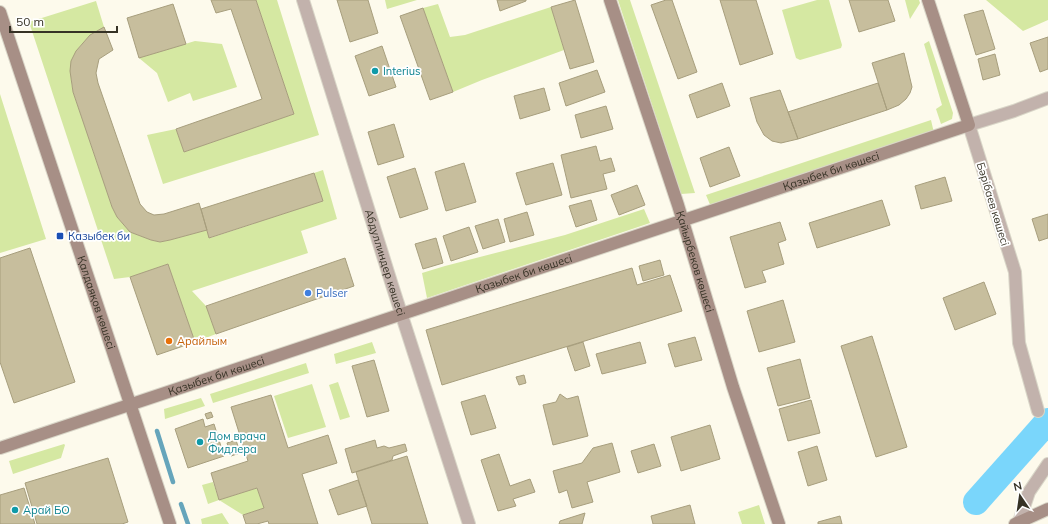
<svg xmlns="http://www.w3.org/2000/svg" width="1048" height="524" viewBox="0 0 1048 524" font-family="Mulish,sans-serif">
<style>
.green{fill:#d5e8a2}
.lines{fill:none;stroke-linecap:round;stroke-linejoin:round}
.stream{stroke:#66a5bb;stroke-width:4.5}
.river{stroke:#7ad6fb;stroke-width:26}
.building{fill:#c7be9d;stroke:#a79e7d}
.street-casing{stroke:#d9d6c8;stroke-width:14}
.secondary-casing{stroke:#d9d6c8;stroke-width:14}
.street{stroke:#c2b2ac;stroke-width:12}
.secondary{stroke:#a78f86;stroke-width:12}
.culture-dot{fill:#0f9aa8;stroke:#fff;stroke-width:1.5}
.transit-dot{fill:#1a4fb4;stroke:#fff;stroke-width:1.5}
.shop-dot{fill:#3f7fe0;stroke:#fff;stroke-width:1.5}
.food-dot{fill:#e8710a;stroke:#fff;stroke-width:1.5}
.labels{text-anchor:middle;stroke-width:3.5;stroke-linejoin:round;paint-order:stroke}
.culture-label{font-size:11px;fill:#0d838f;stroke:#fff;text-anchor:start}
.street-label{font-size:11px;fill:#363225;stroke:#fff}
.transit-label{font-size:11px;fill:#164399;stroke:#fff;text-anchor:start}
.shop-label{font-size:11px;fill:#366cbe;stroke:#fff;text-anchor:start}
.food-label{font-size:11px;fill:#c56008;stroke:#fff;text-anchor:start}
</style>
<rect width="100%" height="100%" fill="#fdfaec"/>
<!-- green -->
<path class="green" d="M256,0H277L319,135L163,184L147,135L176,129L184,152L294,114Z
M385,0H417L387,9Z
M618,0H630L695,193L681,194Z
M817,0H829L842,45L841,48L800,60L796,58L782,10Z
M905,0H919L920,3L910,19Z
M986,0H1048V20L1023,31Z
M96,1L104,27C76,44 66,59 73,92L112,207L117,217L130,232L151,240L160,242L170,240L207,230L210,238L323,201L314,173L323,170L337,219L301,231L308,253L192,291L206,306L216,334L195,342L168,264L130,277L114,279L29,22Z
M438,4L450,37L465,35L551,7L564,50L482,80L453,92L423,8Z
M195,41L222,44L237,87L193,101L190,93L168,102L157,73L139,58Z
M929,41L953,113L952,119L941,124L936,109L942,105L924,44Z
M0,94L46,239L0,253Z
M931,120L934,133L711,207L706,195Z
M644,209L650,223L427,298L422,273L445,266L565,235Z
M372,342L376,353L336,364L334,354Z
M306,363L309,373L213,403L210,394Z
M338,382L350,417L340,420L329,385Z
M312,384L326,427L288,438L274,396Z
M201,398L205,406L165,419L164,409Z
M64,444L65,445L61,458L13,474L9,461Z
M213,482L219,500L257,488L264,508L243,515L219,500L208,504L202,485Z
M759,505L765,524H742L738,512Z
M222,513L229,524H202L201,519Z"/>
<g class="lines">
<!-- stream -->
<path class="stream" d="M157,431L173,482
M181,504L188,524"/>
<!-- river -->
<path class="river" d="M976,502L1048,421"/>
</g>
<!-- building -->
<path class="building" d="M211,0H256L294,114L184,152L176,129L262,99L231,9L216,13Z
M337,0H368L378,33L350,42Z
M497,0H526V1L500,11Z
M575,0L594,62L570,69L551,7Z
M666,0H672L697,72L678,79L651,5Z
M720,0H756L773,54L740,65Z
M849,0H888L895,21L859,32Z
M173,4L186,44L139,58L127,18Z
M423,8L453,92L430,100L400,16Z
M983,10L995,49L976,55L964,15Z
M104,27L113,50L99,59L96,73L98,83L140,204L147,212L154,215L164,214L199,203L207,230L170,240L160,242L151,240L130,232L117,217L112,207L73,92L70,71L71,61L76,51L90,35Z
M1048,37V69L1040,72L1030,43Z
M382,46L396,87L369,96L355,56Z
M904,53L912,87L910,93L906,99L899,105L887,110L872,63Z
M995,54L1000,75L983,80L978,59Z
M597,70L605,92L566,106L559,83Z
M722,83L730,106L697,118L689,95Z
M878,83L887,110L798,139L788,112Z
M544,88L550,110L520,119L514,96Z
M780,90L798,139L781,143L772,141L764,135L757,122L750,98Z
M606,106L613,129L581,138L575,115Z
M394,124L404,157L378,165L368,132Z
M596,146L600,161L611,158L615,171L603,174L607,189L571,198L561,155Z
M729,147L740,176L710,187L700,158Z
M464,163L476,202L446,211L435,172Z
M553,163L562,195L526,205L516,173Z
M415,168L428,209L400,218L387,177Z
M314,173L323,201L209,238L201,209Z
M945,177L952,201L921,209L915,186Z
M637,185L645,205L619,215L611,195Z
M591,200L597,220L576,227L569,206Z
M882,200L890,225L817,248L809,223Z
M527,212L534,235L510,242L504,219Z
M1048,214V238L1039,241L1032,219Z
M498,219L505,242L483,249L475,226Z
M780,222L786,240L778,243L784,264L762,271L766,282L745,288L730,237Z
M469,227L478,252L451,261L443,236Z
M436,238L443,263L423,269L415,244Z
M30,248L75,382L14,403L0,362V258Z
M345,258L354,286L216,334L206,306Z
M660,260L664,275L643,281L639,266Z
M168,264L195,342L157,355L130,277Z
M632,268L637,285L670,275L682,311L442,385L426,330Z
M984,282L996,314L955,330L943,298Z
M783,300L795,342L759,352L747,311Z
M872,336L907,447L876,457L841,346Z
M695,337L702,360L675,367L668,344Z
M583,342L590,366L575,371L567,347Z
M640,342L646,363L602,374L596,354Z
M800,359L810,398L778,406L767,368Z
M374,360L389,411L367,417L352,366Z
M524,375L526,383L519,385L516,377Z
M560,394L567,399L578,396L588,436L553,445L543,405L556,402Z
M271,395L288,448L328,435L337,463L302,474L318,524H269L268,521L257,524H246L243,515L264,508L257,488L219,500L211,473L248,461L231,407Z
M485,395L496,428L471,435L461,402Z
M811,400L820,433L788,441L779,409Z
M211,412L213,417L207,419L205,414Z
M203,419L205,427L214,424L224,456L188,468L175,429Z
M710,425L720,459L681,471L671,437Z
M236,440L240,453L231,456L227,443Z
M375,440L377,448L384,446L389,448L405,444L407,451L393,456L392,460L352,473L345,449Z
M612,443L620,472L587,482L593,502L572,508L567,490L559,493L553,471L582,463L593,448Z
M654,444L661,466L638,473L631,451Z
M817,446L827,480L808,486L798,452Z
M499,454L510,486L530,479L535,492L513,499L516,506L498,511L481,460Z
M407,456L428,524H372L356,472Z
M108,458L128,522L122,524H37L25,483Z
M358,480L367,506L338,515L329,490Z
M24,488L35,524H0V495Z
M690,505L695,524H653L651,516Z
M585,513L582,524H559L560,521Z
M840,516L842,524H818V522Z"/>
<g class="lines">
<!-- street casing -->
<g class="street-casing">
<g id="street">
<path id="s1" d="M303,0L392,285L469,524"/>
<path d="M1038,411L1019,343L1015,272L969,125L1014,111L1048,98"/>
<path d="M1019,522L1029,492L1048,464"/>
</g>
</g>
<!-- secondary casing -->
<g class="secondary-casing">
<g id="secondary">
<path id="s2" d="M610,0L678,205L733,387L779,524"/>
<path id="s3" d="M0,12L170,524"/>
<path id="s4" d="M0,448L969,125L928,0"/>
<path d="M1015,524L1048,509"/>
</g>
</g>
<!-- street -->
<use href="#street" class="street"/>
<!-- secondary -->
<use href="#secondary" class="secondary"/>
</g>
<!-- markers -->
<g class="culture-dot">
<circle cx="375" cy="71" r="4"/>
<circle cx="200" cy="442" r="4"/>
<circle cx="15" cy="510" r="4"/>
</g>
<rect class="transit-dot" x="56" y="232" width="8" height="8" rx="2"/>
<circle class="shop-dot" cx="308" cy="293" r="4"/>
<circle class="food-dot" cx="169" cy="341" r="4"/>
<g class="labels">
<!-- culture labels -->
<g class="culture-label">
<text x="383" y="75">Interius</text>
<text x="208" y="440">Дом врача<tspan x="208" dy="13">Фидлера</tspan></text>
<text x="23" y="514">Арай БО</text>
</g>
<!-- street labels -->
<g class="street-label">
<text dy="4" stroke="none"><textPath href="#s4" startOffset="876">Қазыбек би көшесі</textPath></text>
<text transform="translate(993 204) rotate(73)" y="4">Бәрібаев көшесі</text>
<text dy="4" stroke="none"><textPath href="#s1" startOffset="275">Абдуллиндер көшесі</textPath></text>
<text dy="4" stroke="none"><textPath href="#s2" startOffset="275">Қайырбеков көшесі</textPath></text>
<text dy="4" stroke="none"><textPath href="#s4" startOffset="552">Қазыбек би көшесі</textPath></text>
<text dy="4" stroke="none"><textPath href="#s3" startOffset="306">Қалдаяқов көшесі</textPath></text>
<text dy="4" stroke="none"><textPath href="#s4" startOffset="228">Қазыбек би көшесі</textPath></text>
</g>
<!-- transit labels -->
<g class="transit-label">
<text x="68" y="240">Казыбек би</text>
</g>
<!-- shop labels -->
<g class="shop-label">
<text x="316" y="297">Pulser</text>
</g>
<!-- food labels -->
<g class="food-label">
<text x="177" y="345">Арайлым</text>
</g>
</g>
<!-- north arrow -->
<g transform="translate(1020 496) rotate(347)" stroke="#ffffff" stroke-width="3" paint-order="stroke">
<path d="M0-3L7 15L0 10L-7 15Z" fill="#363225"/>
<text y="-6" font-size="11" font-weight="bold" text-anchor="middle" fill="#363225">N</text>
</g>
<!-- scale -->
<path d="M10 26v6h107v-6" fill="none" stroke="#363225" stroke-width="2"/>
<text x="16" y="26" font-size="12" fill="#363225" stroke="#ffffff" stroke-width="3" paint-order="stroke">50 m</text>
</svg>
